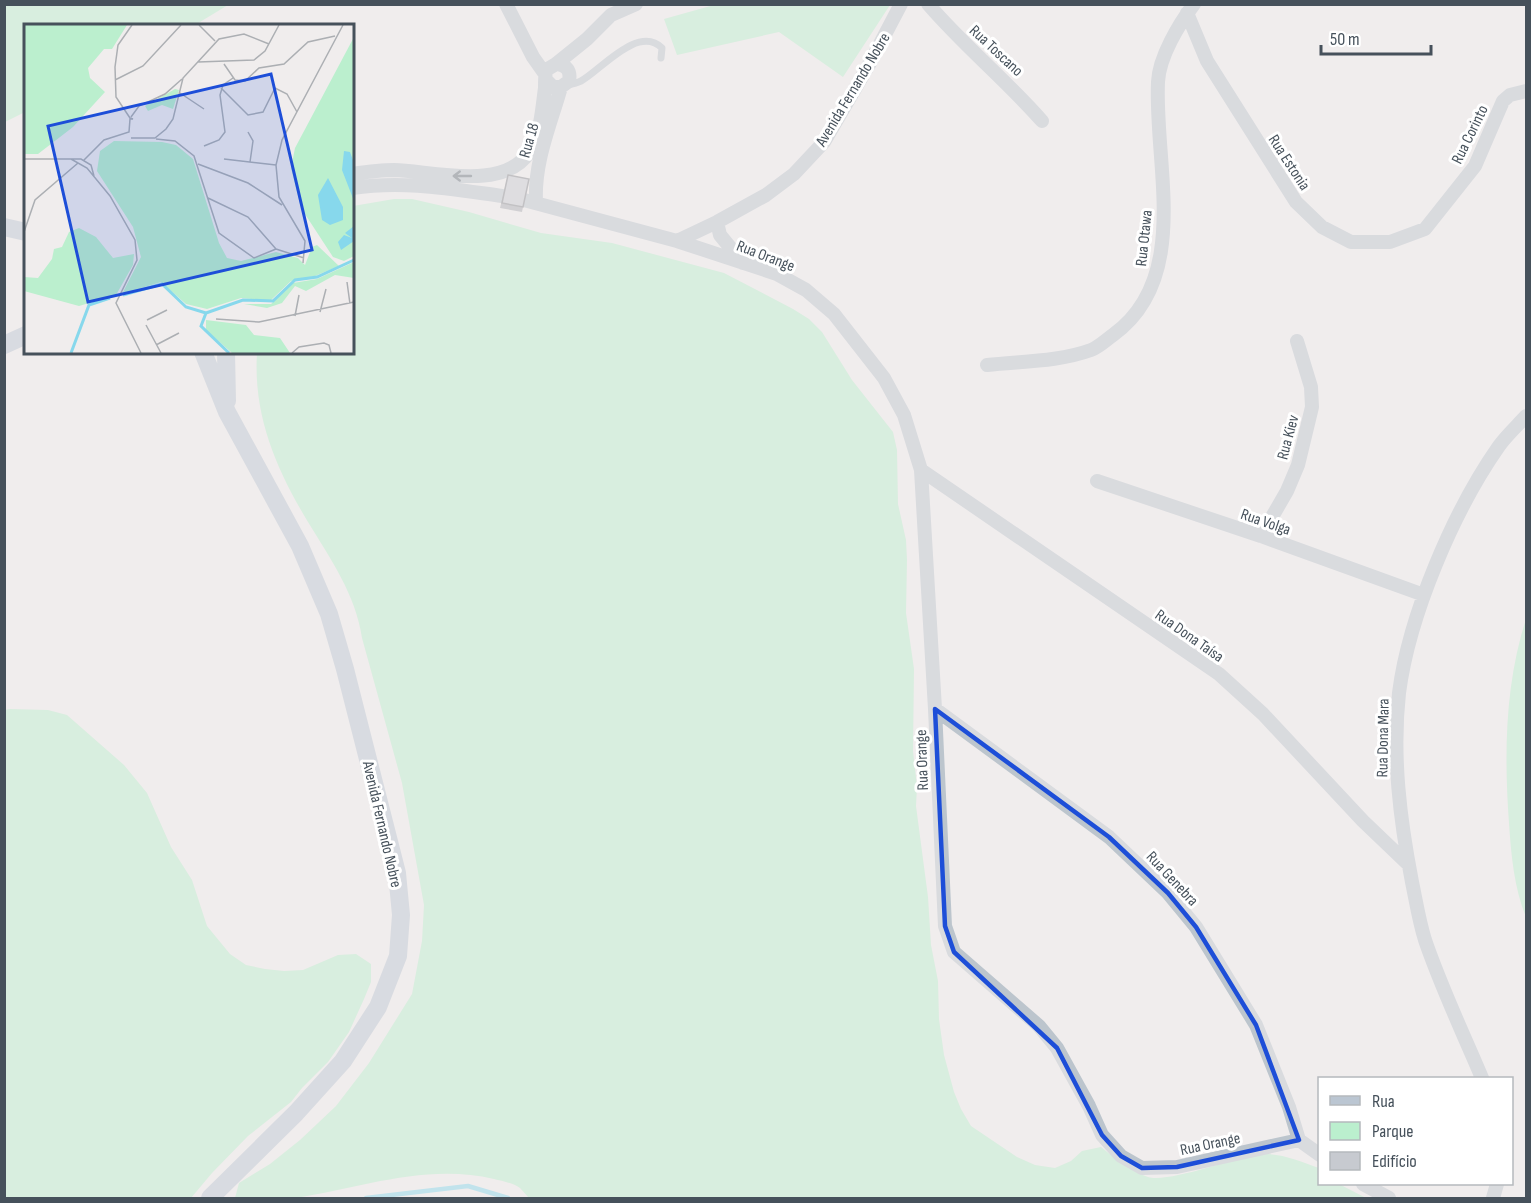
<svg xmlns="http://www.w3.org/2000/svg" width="1531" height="1203" viewBox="0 0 1531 1203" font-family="'Sofia Sans Condensed',sans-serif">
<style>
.green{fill:#bbefce}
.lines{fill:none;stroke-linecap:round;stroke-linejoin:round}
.stream{stroke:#87d8ec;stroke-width:4.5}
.lane{stroke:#bcc5cd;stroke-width:7}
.street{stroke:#bcc5cd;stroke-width:14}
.secondary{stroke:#bbc6d2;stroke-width:18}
.wall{fill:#abaeb3}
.building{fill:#c7cad0;stroke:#8b8d92;stroke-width:1.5}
.oneway{stroke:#69747d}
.marked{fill:none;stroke:#1d4ed8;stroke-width:4.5;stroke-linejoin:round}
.labels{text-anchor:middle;stroke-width:6;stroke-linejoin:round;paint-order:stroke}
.street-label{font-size:16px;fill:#46515b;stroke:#fff}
.inset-river{fill:none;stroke:#87d8ec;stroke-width:3}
.inset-road{fill:none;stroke:#acafb3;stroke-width:1.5}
.view{fill:#1d4ed8;fill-opacity:0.15;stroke:#1d4ed8;stroke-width:3}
.inset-edge{fill:none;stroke:#46515b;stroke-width:3}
</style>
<rect width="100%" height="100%" fill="#f0eded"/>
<!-- green -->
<path class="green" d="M5,4H228V5L195,25L26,26L25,112L5,122Z
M714,5V4L890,5L843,77L779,32L677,55L664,19Z
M394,199H412L469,212L541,233L612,243L724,273L793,309L809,319L822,332L852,380L893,432L897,450L898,504L906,540L907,560L906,613L914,669L913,751L917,787L916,806L928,897L931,945L938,981L939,1019L944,1055L954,1092L961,1109L971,1126L1017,1157L1035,1165L1055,1168L1071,1161L1082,1151L1101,1147C1115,1158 1130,1171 1148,1177C1168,1183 1231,1159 1256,1155C1277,1151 1299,1161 1319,1168L1320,1184H1339L1366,1198H529C526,1195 523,1191 520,1188C513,1183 502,1181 494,1179C426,1163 361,1188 295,1198C276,1201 255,1198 235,1198L239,1183L270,1164L300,1140L336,1106L369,1063L412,994L422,941L424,905L402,783L362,638C356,595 330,558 308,522C276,469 253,415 257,353L352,352L353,206Z
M1526,619V917C1514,888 1511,854 1509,823C1504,755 1505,684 1526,619Z
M10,709L48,710L67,715L124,765L147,793L171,847L192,880L207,926L230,954L246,965L265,969L284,971L303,970L338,955L356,954L371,964V982L364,999L349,1032L328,1062L302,1088L291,1102L248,1136L212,1173L191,1198H5L4,710Z"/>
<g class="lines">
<!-- stream -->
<path class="stream" d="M366,1198L468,1186L508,1198"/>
<!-- lane -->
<path class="lane" d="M567,85C572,84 577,83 581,81C600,71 638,24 662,48L661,58"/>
<!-- street -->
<path class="street" d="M506,4L533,57L545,74
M928,4C964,46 1006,80 1042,121
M1187,13L1207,61L1296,202L1322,227L1351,242H1390L1425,229L1475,166L1503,101L1510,95L1526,91
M556,64L587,39L611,15L636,4
M352,174C366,172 380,170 394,170C432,171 505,192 530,151C541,133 542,109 545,88C545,82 545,76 546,70L556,64C567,65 571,71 569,81L561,87H553L546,80
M352,188C404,180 451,189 502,196
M524,200L677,241L717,222L766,195L794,174L824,142L870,63L901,4
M536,202C534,162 550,126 561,87
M717,222L720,235L743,263
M677,241L777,274L806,290L834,314L884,378L904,415L921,470L935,709L945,926L954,952L1039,1026L1057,1048L1089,1106L1102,1135L1121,1156L1142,1168L1177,1167L1299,1140
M987,365C1021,361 1058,362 1091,350C1099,347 1106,340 1113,335C1192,278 1154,164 1158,82C1159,57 1179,24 1194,4
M921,470L1219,674L1263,714L1363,821L1409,865
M1097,481L1261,536L1424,595
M1261,536L1287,491L1298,465L1312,407L1311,387L1297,341
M935,709L1109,837L1168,893L1196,927L1256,1025L1289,1107L1299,1140
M1482,1078C1463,1033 1441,987 1425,940C1419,921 1416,901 1412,882C1400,820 1392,756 1399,693C1409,615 1454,510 1499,446C1507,435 1518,425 1526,416
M1299,1140L1320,1155
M1363,1184L1389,1198
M1493,1198L1497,1184"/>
<!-- secondary -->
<path class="secondary" d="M4,227L26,232
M4,345L26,335
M203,352L227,412L300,546L329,614L345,669L397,873L401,915L398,956L378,1007L343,1061L296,1113L210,1198
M226,352L227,401"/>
</g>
<!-- wall -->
<path class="wall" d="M508,175L523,207L522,212L500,208Z"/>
<!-- building -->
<path class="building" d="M508,175L529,179L523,207L502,203Z"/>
<!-- one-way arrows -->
<defs><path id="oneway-shaft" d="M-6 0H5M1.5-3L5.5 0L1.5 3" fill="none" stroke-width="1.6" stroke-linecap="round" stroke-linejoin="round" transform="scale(1.5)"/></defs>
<use class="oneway" href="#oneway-shaft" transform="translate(462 176) rotate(180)"/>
<!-- marked area -->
<path d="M0 0H1531V1203H0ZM935,709L1109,837L1168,893L1196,927L1256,1025L1299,1140L1177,1167L1142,1168L1121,1156L1102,1135L1057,1048L954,952L945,926Z" fill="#f0eded" fill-opacity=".55" fill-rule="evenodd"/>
<path class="marked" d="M935,709L1109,837L1168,893L1196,927L1256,1025L1299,1140L1177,1167L1142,1168L1121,1156L1102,1135L1057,1048L954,952L945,926Z"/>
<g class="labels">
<!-- street labels -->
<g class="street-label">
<text transform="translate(997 50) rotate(43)" y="6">Rua Toscano</text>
<text transform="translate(852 89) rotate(-59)" y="6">Avenida Fernando Nobre</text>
<text transform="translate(1469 134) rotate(-64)" y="6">Rua Corinto</text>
<text transform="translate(528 140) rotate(-74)" y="6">Rua 18</text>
<text transform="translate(1290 162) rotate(57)" y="6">Rua Estonia</text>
<text transform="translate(1143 238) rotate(-84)" y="6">Rua Otawa</text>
<text transform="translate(766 255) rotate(21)" y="6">Rua Orange</text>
<text transform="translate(1287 437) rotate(-75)" y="6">Rua Kiev</text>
<text transform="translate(1266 521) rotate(19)" y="6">Rua Volga</text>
<text transform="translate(1190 635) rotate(35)" y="6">Rua Dona Taísa</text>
<text transform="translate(1382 738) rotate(-89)" y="6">Rua Dona Mara</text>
<text transform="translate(921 760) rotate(-92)" y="6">Rua Orange</text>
<text transform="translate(383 824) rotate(77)" y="6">Avenida Fernando Nobre</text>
<text transform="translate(1173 878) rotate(47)" y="6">Rua Genebra</text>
<text transform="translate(1210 1143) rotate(-12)" y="6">Rua Orange</text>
</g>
</g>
<!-- overview -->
<g transform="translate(24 24)">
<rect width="330" height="330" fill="#f0eded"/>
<path d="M0,1H103L88,25H80L64,44L66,54L81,68L49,103L14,130H0ZM330,13V232L320,237L309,233L277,184L267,144L271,124ZM151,65L155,66L149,85L138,81L124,87L121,82ZM90,117L138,118L152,121L169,135L195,219L203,234L217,237L252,228L274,234L281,241L288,223L293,221L315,242L291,252L267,257L246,277L217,274L183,285L162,280L137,258L98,270L117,233L109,203L73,147L76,127ZM55,204L72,213L89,234L110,230L109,241L92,271L55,282L0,267V253L14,254L28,235L30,225L38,223L45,208ZM330,238V254L311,251L282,267L271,262L258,279L243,284L220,280H247L269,259L293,255ZM182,296L222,301L230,311L256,314L266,329H208L182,306Z" fill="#bbefce"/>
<path d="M320,127L326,128L330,139V177L318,146ZM304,154L319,183V196L306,201L298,196L294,171ZM330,202V217L317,226L314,218L320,211L328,214L321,209Z" fill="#87d8ec"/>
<path class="inset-river" d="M99,271L138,260L162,283L182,289M47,329L65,281L86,274M205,329L177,302L182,289L219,276L249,277L271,256L293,253L330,236"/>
<path class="inset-road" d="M175,1L191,17M174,38L230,36L241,27L255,1M200,40L211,56L221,57L235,44L260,40L284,18L311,12M91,56L119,42L157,1M197,64L224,91L239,88L251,64L263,70L273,88M156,69L180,85M107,93L115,82L141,70L158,55M106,94L92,73L91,43L94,21L108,1M224,108L229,117L226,138M107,114H131L142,105L149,95L159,54L195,15L220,10L245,20M132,115L151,117L170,132L195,209L230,234L252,225M180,122L195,116L201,108L196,71L199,61L209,54M0,135H57L67,141L70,152M47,135L63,144L86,172L111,216L113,236L92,279L117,329M200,135L252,141M60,136L80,116L105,108L106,95H109L106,94M174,140L224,159L258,181M184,174L224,193L252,225M0,208L11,176L54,139M252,225L280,234M279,239L281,217L255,173L252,141L258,116L319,1M323,258L326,280M296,288L302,265M271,292L275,271M192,295L235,298L330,278M123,296L143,286M122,301L137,329M132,321L155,309M268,329L275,323L300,319L305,321L307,329"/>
<path class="view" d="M247,50L288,226L64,278L24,102Z"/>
<rect width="330" height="330" class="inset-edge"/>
</g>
<!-- border -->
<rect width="1531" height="1203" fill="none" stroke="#46515b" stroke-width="12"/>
<!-- legend -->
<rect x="1318" y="1077" width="195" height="108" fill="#ffffff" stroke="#b5b9bd" stroke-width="1.5"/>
<rect x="1330" y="1096" width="30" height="9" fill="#bbc6d2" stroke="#b5b9bd" stroke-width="1.5"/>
<text x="1372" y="1107" font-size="18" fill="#46515b">Rua</text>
<rect x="1330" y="1122" width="30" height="18" fill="#bbefce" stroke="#b5b9bd" stroke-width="1.5"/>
<text x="1372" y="1137" font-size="18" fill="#46515b">Parque</text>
<rect x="1330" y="1152" width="30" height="18" fill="#c7cad0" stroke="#b5b9bd" stroke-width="1.5"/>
<text x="1372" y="1167" font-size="18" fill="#46515b">Edifício</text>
<!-- scale -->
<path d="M1321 45v9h110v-9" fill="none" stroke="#46515b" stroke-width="3"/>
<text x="1330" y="45" font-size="18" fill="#46515b" stroke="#ffffff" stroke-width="4.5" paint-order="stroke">50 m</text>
</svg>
